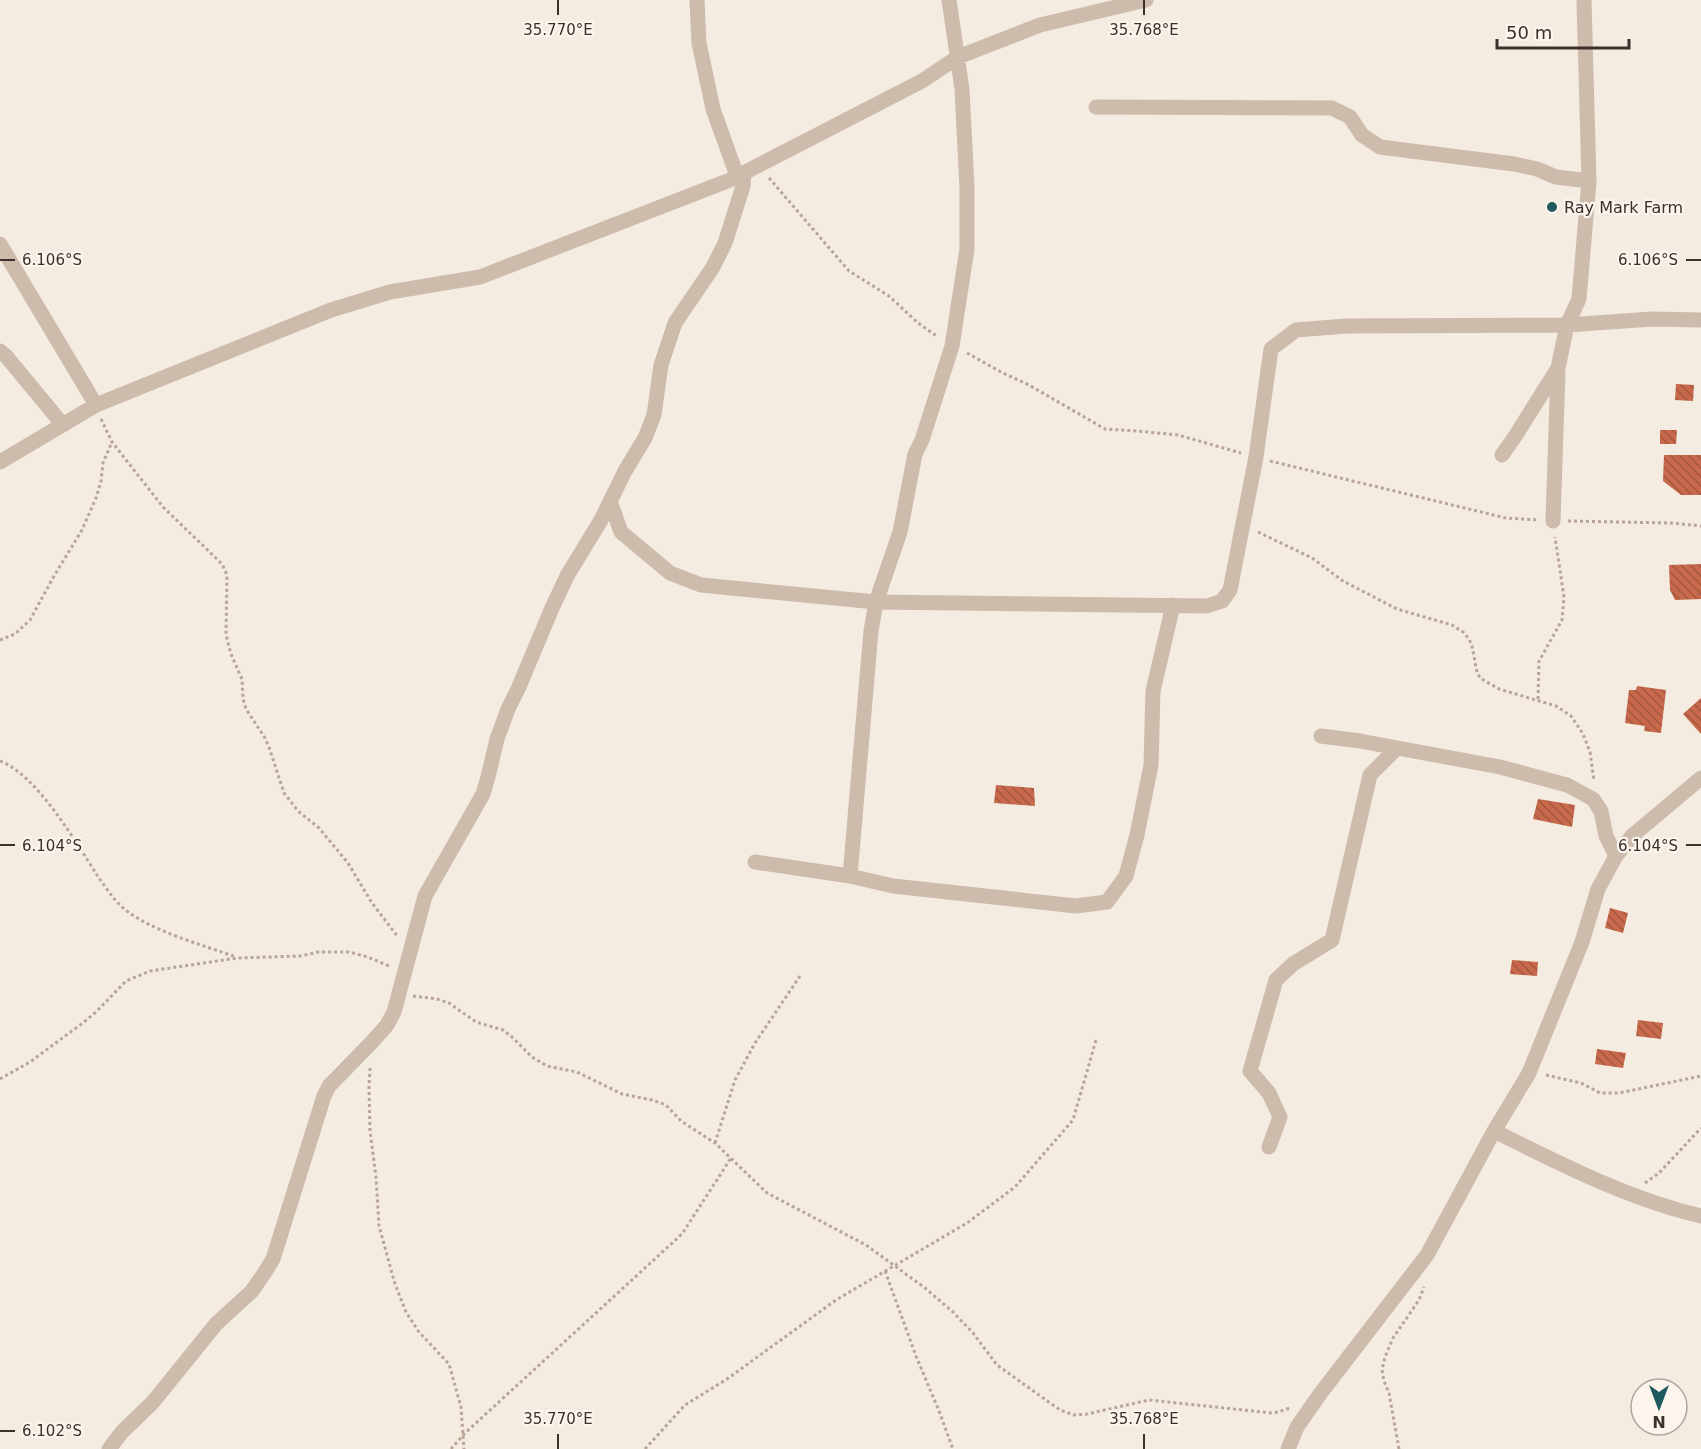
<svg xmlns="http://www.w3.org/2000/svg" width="1701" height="1449" viewBox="0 0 1701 1449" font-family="'DejaVu Sans',sans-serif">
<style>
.building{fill:url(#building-back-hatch)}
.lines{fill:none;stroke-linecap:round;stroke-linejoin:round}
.path{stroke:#b9a596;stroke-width:3;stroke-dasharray:3 3;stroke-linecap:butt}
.minor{stroke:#cdbbac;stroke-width:15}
.ticks{fill:none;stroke:#3b302b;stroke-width:2}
.poi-dot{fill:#1f5a5e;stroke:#fbf5ee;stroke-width:2}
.labels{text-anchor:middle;stroke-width:4.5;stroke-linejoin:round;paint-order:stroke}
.poi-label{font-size:16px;fill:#3b302b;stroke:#fbf5ee;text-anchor:start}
.ticks-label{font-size:15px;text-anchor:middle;fill:#3b302b;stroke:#fbf5ee;stroke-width:4.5;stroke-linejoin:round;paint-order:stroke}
</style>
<defs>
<pattern id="building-back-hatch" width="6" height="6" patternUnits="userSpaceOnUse" patternTransform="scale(1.5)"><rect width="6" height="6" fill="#c8694b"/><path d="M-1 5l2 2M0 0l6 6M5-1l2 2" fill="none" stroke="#a4573f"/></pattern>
</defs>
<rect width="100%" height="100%" fill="#f4ebe1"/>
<!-- building -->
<path class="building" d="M1676,384L1694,385L1693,401L1675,400Z
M1660,430H1677L1676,444H1660Z
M1664,455H1701V495H1681L1663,481Z
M1701,564V599L1675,600L1670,590L1669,565Z
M1637,686L1666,690L1661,733L1644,731L1645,726L1625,723L1629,690H1636Z
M1701,698V734L1683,714Z
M996,785L1034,788L1035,806L994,803Z
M1538,799L1575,805L1572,827L1533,819Z
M1610,908L1628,913L1623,933L1605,928Z
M1512,960L1538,962L1537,976L1510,974Z
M1638,1020L1663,1023L1661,1039L1636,1036Z
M1597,1049L1626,1053L1623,1068L1595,1064Z"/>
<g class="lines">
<!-- path -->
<path class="path" d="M769,178L849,271L889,296L918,323L938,337
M967,353L1001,372L1029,385L1105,429L1137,431L1178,435L1241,453
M101,419L112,442L163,507L222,564L227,575L226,635L231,654L242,679L243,699L246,709L265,738L270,750L284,793L298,811L319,828L348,863L372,903L398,937
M1270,461L1506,518L1539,520
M1568,521L1671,523L1701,526
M1258,532L1312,558L1343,581L1397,609L1452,625L1463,632L1469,639L1472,646L1477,672L1480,678L1499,689L1556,706L1571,716L1583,734L1590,752L1594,781
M0,640L15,634L30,620L54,576L82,530L96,498L101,481L103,463L112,442
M1538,699L1539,661L1562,620L1564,597L1555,537
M0,761C37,775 75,841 97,875C104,885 111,896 119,904C143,929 203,945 236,957
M413,996L437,999L449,1003L476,1022L503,1030L511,1036L532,1057L547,1066L577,1072L622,1094L652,1100L666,1105L681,1121L715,1143L767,1193L866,1245L925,1288L953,1312L973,1333L997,1365L1060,1410L1074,1415L1087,1414L1149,1400L1272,1413L1278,1412L1290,1408
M370,1068L369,1087L370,1131L376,1177L379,1226L395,1284L406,1312L419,1332L449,1364L461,1407L464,1449
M1546,1075L1581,1083L1600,1093H1619L1701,1076
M0,1079L30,1062L84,1022L96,1012L126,981L150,971L237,958L300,956L319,952H349L368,957L389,966
M715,1143L735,1080L755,1043L800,976
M1645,1183L1659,1173L1701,1128
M885,1271L916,1356L939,1411L953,1449
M451,1449L464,1434L682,1234L731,1158
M645,1449L685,1405L727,1379L836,1300L967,1223L1015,1187L1073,1120L1096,1040
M1399,1449L1389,1393L1384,1381L1382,1370L1385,1357L1393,1338L1419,1300L1424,1287"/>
<!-- minor -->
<path class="minor" d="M697,0L699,43L713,109L737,176
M1096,107L1332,108L1350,117L1362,135L1380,147L1514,164L1537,169L1556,177L1589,181
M0,244L96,405
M0,351L6,356L63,425
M1502,455L1516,435L1558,368L1567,325L1579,299L1589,181L1584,0
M0,462L96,405L331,310L390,292L480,277L730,180L922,81L958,57L1040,25L1146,0
M610,501L621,532L670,573L701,585L876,602L1207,606L1222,601L1230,590L1256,457L1271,349L1296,330L1346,326L1567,325L1652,319L1701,320
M1553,521L1558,371
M1321,736L1360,741L1500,767L1567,785L1593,799L1601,811L1606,836L1616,856
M755,862L850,876L893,886L1076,906L1107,902L1126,876L1137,835L1151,765L1153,691L1173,605
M850,876L871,631L876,602L900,532L915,454L922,440L952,346L967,249V188L962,89L949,0
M1494,1131C1561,1164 1628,1199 1701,1216
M1269,1147L1280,1117L1269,1093L1250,1071L1276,980L1293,964L1332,940L1370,775L1397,748
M109,1449L122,1432L153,1402L216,1324L252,1291L265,1272L273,1259L324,1096L329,1086L372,1042L387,1025L394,1012L425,896L483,794L488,777L497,739L508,709L518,689L552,608L567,576L601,520L625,471L645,438L654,415L661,365L675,323L713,267L725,243L743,186L744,173
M1288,1449L1297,1427L1320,1394L1427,1255L1494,1131L1529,1073L1582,942L1598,889L1616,856L1632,836L1701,778"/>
</g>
<!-- ticks -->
<path class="ticks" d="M558,0V15M1144,0V15M0,260H15M1686,260H1701M0,845H15M1686,845H1701M0,1431H15M558,1434V1449M1144,1434V1449"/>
<!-- markers -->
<circle class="poi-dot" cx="1552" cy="207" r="6"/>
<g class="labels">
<!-- poi labels -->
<g class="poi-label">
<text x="1564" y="213">Ray Mark Farm</text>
</g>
</g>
<g class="ticks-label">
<text x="558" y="35">35.770°E</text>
<text x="1144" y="35">35.768°E</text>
<text x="1648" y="265">6.106°S</text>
<text x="52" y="265">6.106°S</text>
<text x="1648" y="851">6.104°S</text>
<text x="52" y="851">6.104°S</text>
<text x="558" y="1424">35.770°E</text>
<text x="1144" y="1424">35.768°E</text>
<text x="52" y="1436">6.102°S</text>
</g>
<!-- north arrow -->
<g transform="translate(1659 1407) rotate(180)"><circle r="28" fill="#fbf5ee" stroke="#aea6a0" stroke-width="1.5"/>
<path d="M0-4.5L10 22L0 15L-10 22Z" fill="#1f5a5e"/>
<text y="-9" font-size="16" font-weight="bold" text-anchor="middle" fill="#3b302b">N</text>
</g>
<!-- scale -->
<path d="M1497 39v9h132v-9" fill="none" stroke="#3b302b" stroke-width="3"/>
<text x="1506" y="39" font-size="18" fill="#3b302b" stroke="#fbf5ee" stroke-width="4.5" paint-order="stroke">50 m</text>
</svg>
